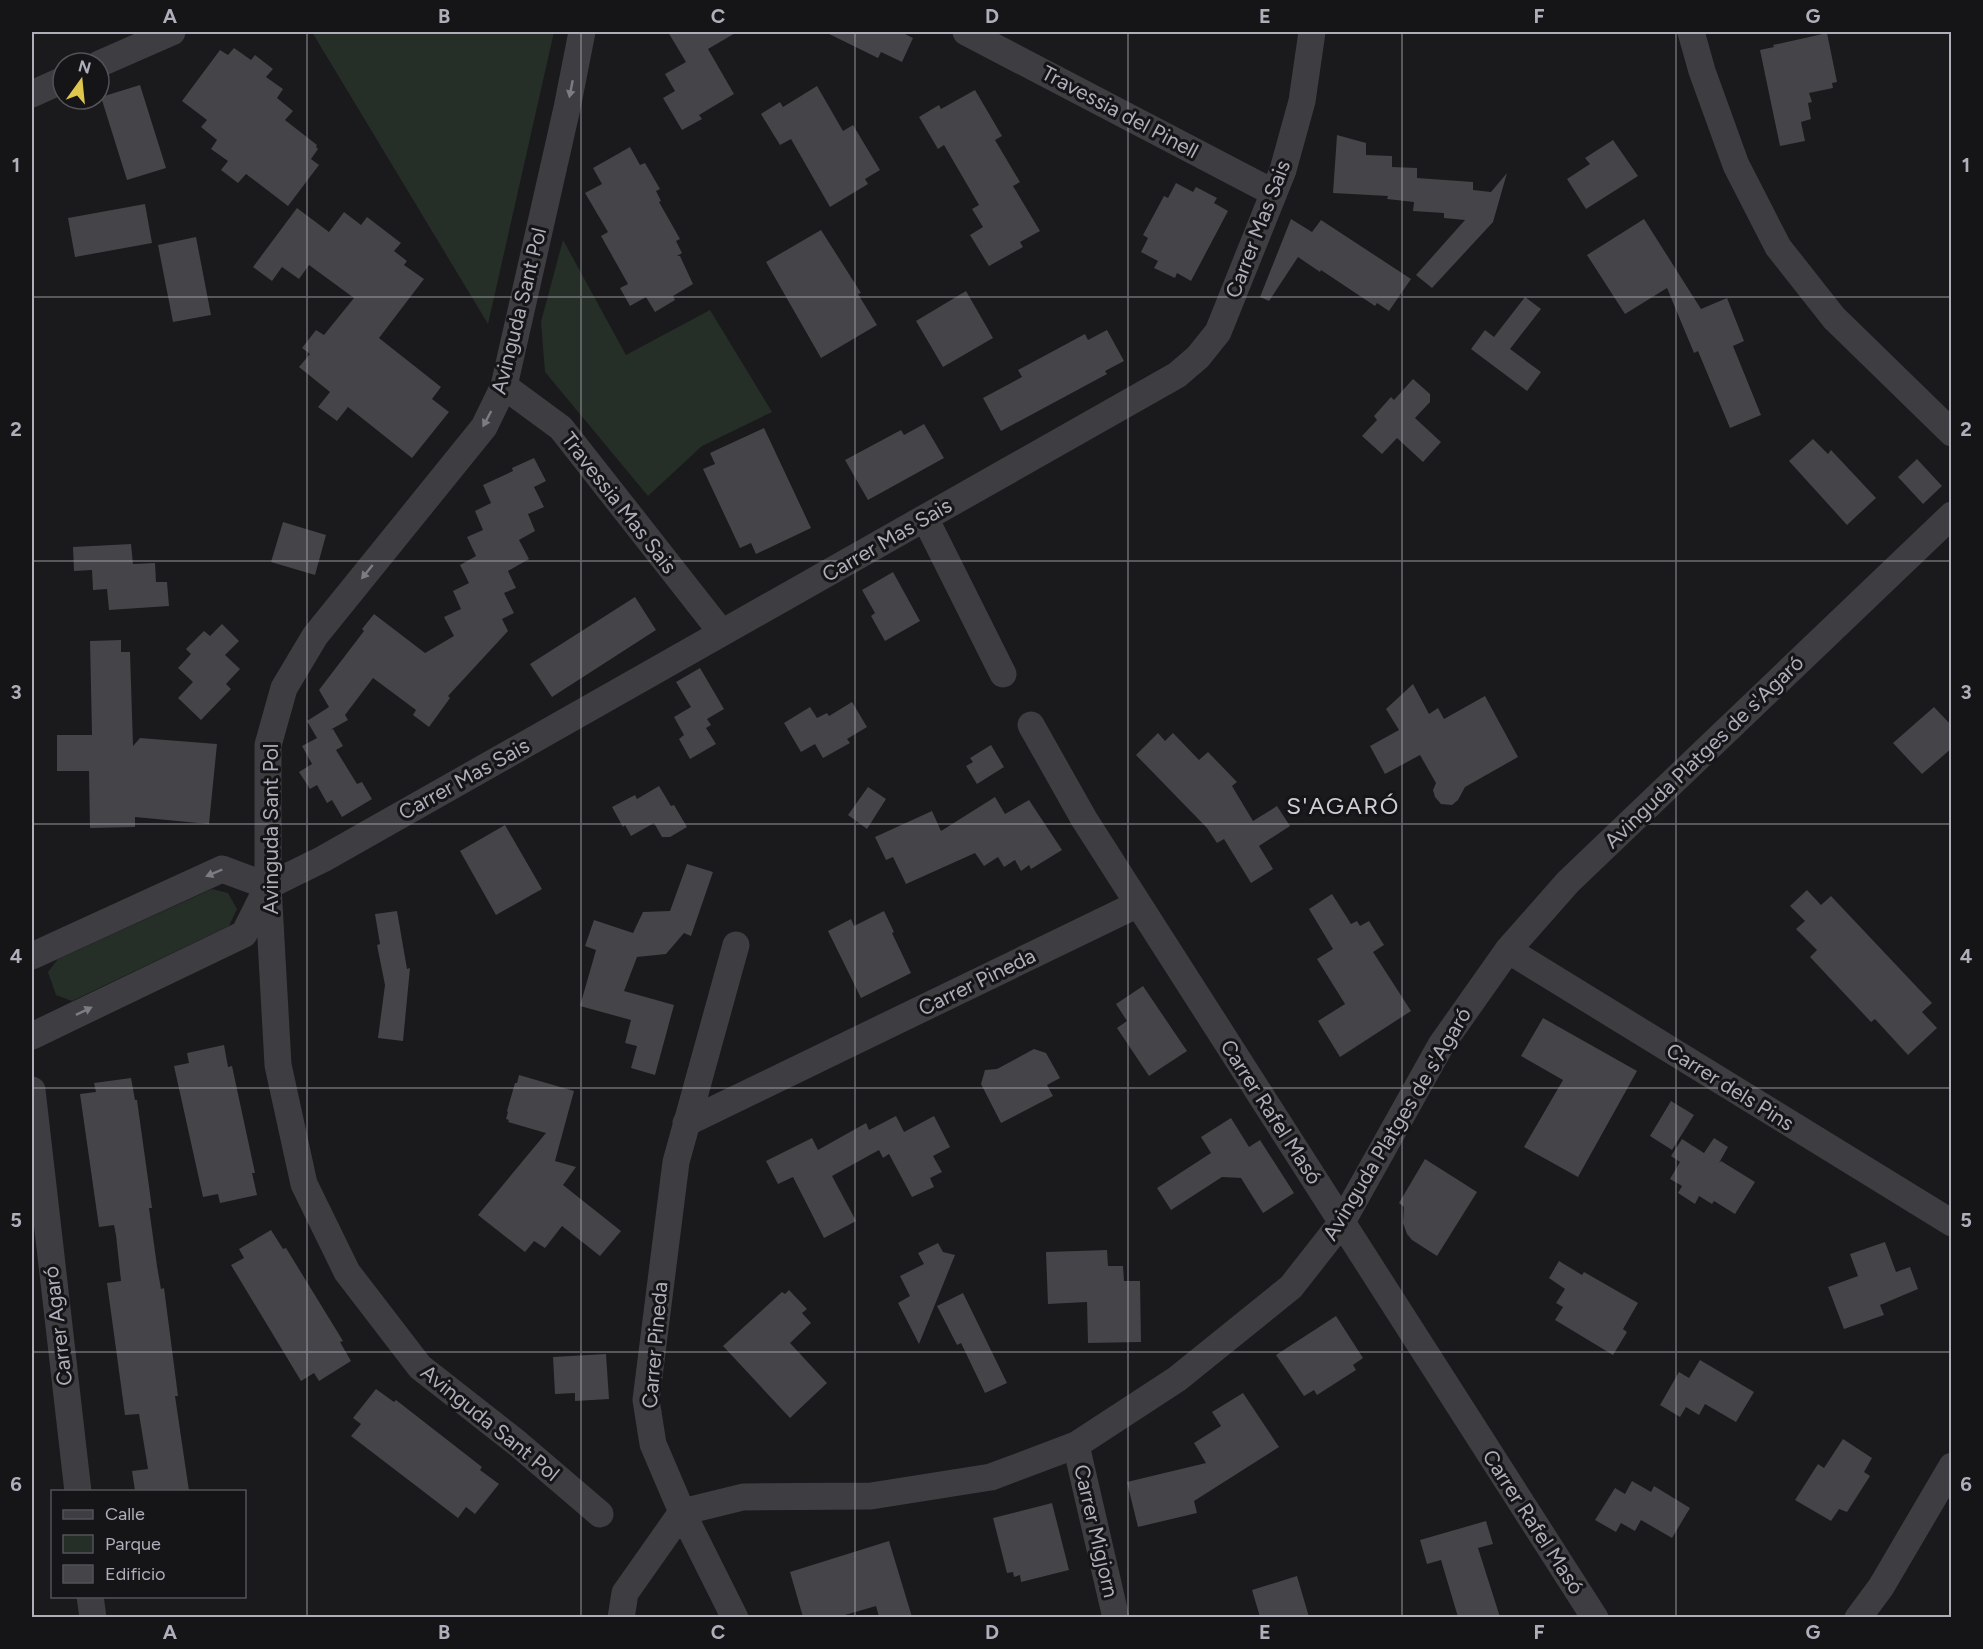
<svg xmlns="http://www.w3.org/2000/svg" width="1983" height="1649" viewBox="0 0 1983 1649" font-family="Figtree,sans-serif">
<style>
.green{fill:#262e28}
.building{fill:#444449}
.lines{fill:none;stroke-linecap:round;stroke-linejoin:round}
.minor{stroke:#3d3d42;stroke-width:27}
.oneway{fill:#7b7c84}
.grid{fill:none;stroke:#aeafba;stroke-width:1.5;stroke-opacity:0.55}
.labels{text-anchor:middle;stroke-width:6;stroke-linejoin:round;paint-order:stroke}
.street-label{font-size:21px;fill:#aeafba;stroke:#151517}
.quarter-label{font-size:24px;letter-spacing:1.5px;fill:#cecfd6;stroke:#151517}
.neatline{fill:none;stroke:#aeafba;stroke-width:2}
.grid-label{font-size:20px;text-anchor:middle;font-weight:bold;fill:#aeafba}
</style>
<rect width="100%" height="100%" fill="#1a1a1c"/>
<!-- green -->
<path class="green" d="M312,32H554L488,324Z
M563,240L626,355L710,310L772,412L702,446L648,496L545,372L541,322Z
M212,889L228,893L237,909L229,926L72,1001L56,995L48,972L58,959Z"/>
<!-- building -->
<path class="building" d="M668,32H737L708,49L734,94L699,115L702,119L682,130L663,98L675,91L665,74L686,62Z
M825,32H901L913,38L902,62L881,52L878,58Z
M1827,33L1837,82L1832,83L1833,88L1809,93L1812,102L1808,103L1811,119L1801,122L1805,141L1780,146L1760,50L1774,47L1773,45Z
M234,48L251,60L255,55L273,69L266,77L283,89L277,98L293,111L285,120L317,145L316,147L318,149L311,159L319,165L288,206L246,174L238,183L221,170L228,161L211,149L217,140L201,127L207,120L182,101L220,50L228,55Z
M140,85L166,168L127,180L101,97Z
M817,86L843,131L853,125L880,170L865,179L868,184L830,207L791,139L780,145L761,114L780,102L783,107Z
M975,90L1002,136L995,140L1020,182L1013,186L1040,231L1020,242L1023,247L989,266L970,235L983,227L972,209L979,205L944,145L938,149L919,117L939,105L941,109Z
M1337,135L1366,143V155L1392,156V167L1417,168V178L1473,182V190L1491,192L1507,173L1493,222L1432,288L1416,275L1465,220L1444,218V213L1413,211L1414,202L1387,199L1388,196L1333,193Z
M1613,140L1638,176L1586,209L1567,179L1590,164L1585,158Z
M630,147L640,165L645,163L660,189L656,191L661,201L659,202L680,239L676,241L682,253L677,256H680L693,284L673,296L675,300L655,312L646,297L630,306L620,288L628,284L601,236L608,232L585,193L602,184L593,168Z
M1176,183L1193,192L1196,187L1217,198L1214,203L1228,211L1191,281L1177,273L1175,278L1154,268L1158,261L1141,252L1148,238L1143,235L1164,196L1168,198Z
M145,204L152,243L75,257L68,218Z
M297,208L329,232L344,212L361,225L367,217L401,243L394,251L407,261L404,265L424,279L379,338L441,387L432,399L449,412L412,458L348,407L337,421L318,407L330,392L299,367L310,354L302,348L316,330L324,335L354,298L309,265L299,279L282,267L272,281L253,267Z
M1291,219L1312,232L1321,220L1411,279L1389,311L1377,303L1375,306L1321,270L1320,272L1298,257L1269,301L1260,297Z
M1644,219L1701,309L1727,298L1744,341L1733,346L1761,415L1730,428L1698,351L1694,353L1667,288L1625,314L1587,255Z
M821,230L861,293L858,294L877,325L821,358L766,262Z
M196,237L211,315L173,322L158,245Z
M966,291L993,338L943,367L916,321Z
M1525,297L1541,309L1510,349L1541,372L1527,391L1471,349L1485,330L1494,337Z
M1107,330L1124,361L1105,371L1107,374L1001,431L983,398L1022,377L1018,370L1085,334L1088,340Z
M1413,379L1430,394V402L1415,418L1441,442L1423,462L1397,438L1382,454L1362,436L1377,420L1374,416L1391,397L1394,400Z
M924,424L944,458L868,500L845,460L901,430L904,435Z
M764,428L811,528L756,554L751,543L740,548L703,469L715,464L710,453Z
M1813,439L1828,454L1831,450L1876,498L1847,525L1789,461Z
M534,458L546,481L534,487L544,507L528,514L535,531L519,540L529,559L508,571L516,588L504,593L514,613L502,619L508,631L448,696L450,698L429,727L413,715L416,710L373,678L345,715L348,720L330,730L333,729L343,746L336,750L357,784L362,782L372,799L342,817L332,800L327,803L317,785L310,789L299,772L312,764L302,746L317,738L307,721L329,707L319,690L364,631L362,629L374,614L425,653L454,636L444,617L461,609L453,591L469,583L460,565L476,556L467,537L483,530L475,511L491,503L483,485L513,471L512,468Z
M1917,459L1942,486L1923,504L1898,477Z
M283,522L326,535L315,575L271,562Z
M131,544L133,564L155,563L156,582H167L169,606L109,610L107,589L93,590L92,570L74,571L73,547Z
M893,572L920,621L885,641L871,616L875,613L862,590Z
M635,597L656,630L552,697L530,664Z
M222,624L239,641L225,655L240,669L226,684L231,689L201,720L178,698L193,682L178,668L191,654L186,649L204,631L210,636Z
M121,640V652H130L133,746L140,738L217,744L209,824L135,817V827L90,828L89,771H57V735H92L90,641Z
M700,668L724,709L707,719L711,725L706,728L716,744L690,759L679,739L684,735L674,717L691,707L676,682Z
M1413,684L1429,714L1438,708L1444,719L1485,696L1518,757L1465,787L1458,800L1452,805L1441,804L1435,797L1433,790L1436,783L1420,755L1385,774L1370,746L1399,730L1386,709Z
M852,702L867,727L847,739L850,743L823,758L815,744L801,752L784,723L810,707L817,718L827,713L829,716Z
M1934,707L1952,726V748L1922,774L1893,743Z
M1158,733L1165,741L1173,733L1199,760L1208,752L1237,782L1232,786L1253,821L1277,806L1290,826L1259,846L1273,869L1251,883L1224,839L1217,843L1207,828L1136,755Z
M991,745L1004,767L977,784L966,766L973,762L970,758Z
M659,786L671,806L674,805L687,827L670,837H662L654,823L631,836L625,825L623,827L612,807L635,795L637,799Z
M868,787L886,799L867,829L848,815Z
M995,797L1005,814L1029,800L1062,850L1031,869L1029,865L1021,871L1015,860L1004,867L998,857L984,866L975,853L906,884L893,857L886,860L875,837L932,811L941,831Z
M505,825L542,889L496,915L460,851Z
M687,864L713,872L691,936L684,933L666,954L637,957L624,991L674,1005L655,1075L631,1068L637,1046L625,1043L631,1020L580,1006L596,950L585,946L594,920L633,933L643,912L670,911Z
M1807,890L1821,905L1831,896L1932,1003L1922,1012L1937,1028L1908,1055L1875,1019L1871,1022L1810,957L1817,950L1796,929L1805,921L1790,906Z
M1332,894L1351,924L1357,921L1360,926L1369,921L1384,945L1373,952L1411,1011L1340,1057L1318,1021L1345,1004L1317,959L1333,949L1309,909Z
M397,911L407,969L410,968L403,1041L378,1038L385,985L377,945L380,944L375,914Z
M884,911L894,932L892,933L911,973L861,998L828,931L851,919L854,926Z
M1143,986L1187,1051L1149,1076L1117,1028L1127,1021L1116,1004Z
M1543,1018L1637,1071L1578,1177L1524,1147L1563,1080L1521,1056Z
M224,1045L228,1067L232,1066L255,1173H252L257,1195L220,1203L218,1194L203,1197L174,1066L189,1063L187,1053Z
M1034,1049L1046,1053L1060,1078L1047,1085L1053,1096L1001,1123L981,1084L985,1070L997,1069Z
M519,1075L574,1091L555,1161L576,1167L563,1185L621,1231L600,1256L562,1226L545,1248L534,1241L525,1252L478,1215L546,1133L508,1122L509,1120L506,1119L508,1112L507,1111L515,1083H517Z
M131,1078L135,1100H137L152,1208H149L157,1266L161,1289L164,1288L178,1396H175L189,1491H135L132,1471L148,1469L139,1414L125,1415L107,1283L121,1281L116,1235L114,1225L99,1227L80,1094L96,1092L94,1083Z
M1671,1101L1694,1115L1672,1150L1650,1136Z
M896,1116L904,1132L934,1116L950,1147L933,1156L942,1172L930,1178L934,1187L912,1197L889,1154L883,1158L879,1150L832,1176L856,1221L824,1238L793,1177L778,1184L766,1161L812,1138L818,1150L866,1123L869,1130Z
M1231,1118L1249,1147L1260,1140L1294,1193L1263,1213L1241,1178L1222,1177L1171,1210L1157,1188L1211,1153L1201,1137Z
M1714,1138L1728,1147L1719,1163L1721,1161L1755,1182L1735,1214L1714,1201L1712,1204L1699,1196L1695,1204L1678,1193L1682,1186L1670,1179L1680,1162L1671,1156L1682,1139L1704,1153Z
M1425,1159L1477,1192L1437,1256L1412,1240L1407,1234L1403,1223L1404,1207L1399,1203Z
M271,1230L283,1249L286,1248L343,1341L340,1342L351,1361L319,1381L314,1373L301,1381L231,1265L244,1258L239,1249Z
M1885,1242L1896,1272L1910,1267L1918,1289L1880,1305L1884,1315L1844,1329L1828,1287L1858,1276L1850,1254Z
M938,1243L943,1252L955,1255L919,1344L898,1303L910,1296L900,1276L924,1264L918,1253Z
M1107,1250L1108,1266H1123L1124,1281H1140L1141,1342L1088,1343L1087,1302L1048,1304L1046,1252Z
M1559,1261L1582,1275L1584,1272L1638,1303L1623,1329L1627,1332L1613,1355L1555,1320L1563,1307L1556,1303L1565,1289L1549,1278Z
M789,1290L807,1309L802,1313L811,1323L790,1343L827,1383L790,1418L723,1346L782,1292L785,1294Z
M963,1293L1007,1383L985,1393L961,1343L957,1345L937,1306Z
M1336,1316L1363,1358L1353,1365L1356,1370L1317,1395L1314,1390L1304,1396L1276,1355Z
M606,1354L609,1399L575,1401V1393L555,1394L553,1357Z
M1700,1360L1754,1392L1736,1422L1705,1404L1699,1415L1686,1407L1680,1417L1660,1405L1679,1372L1689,1378Z
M376,1389L394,1402L396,1400L482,1467L480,1470L499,1484L475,1514L466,1507L458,1518L351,1436L361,1424L353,1418Z
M1243,1393L1279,1447L1194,1501L1197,1513L1138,1527L1127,1482L1206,1463L1194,1443L1221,1426L1212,1412Z
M1843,1439L1872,1458L1864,1472L1870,1476L1847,1512L1839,1509L1831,1521L1795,1500L1818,1464L1824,1468Z
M1632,1481L1651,1492L1654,1486L1690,1508L1672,1538L1641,1520L1635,1531L1621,1523L1616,1532L1595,1520L1615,1488L1625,1494Z
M1052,1503L1069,1570L1021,1582L1020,1575L1014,1577L1013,1572L1007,1573L993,1518Z
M1486,1521L1493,1544L1478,1548L1500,1617H1458L1441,1560L1427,1564L1420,1540Z
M889,1541L912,1617H879L876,1606L838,1617H803L790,1572Z
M1297,1576L1309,1617H1260L1252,1590Z"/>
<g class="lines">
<!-- minor -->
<path class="minor" d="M582,32L567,108L504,386L484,427L315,636L284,688L268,745V886L278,1065L304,1184L347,1272L420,1367L517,1443L600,1514
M966,32L1274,193
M1691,32L1702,71L1736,165L1778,247L1834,318L1952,433
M99,64L172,32
M32,94L63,80
M504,386L561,428L722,633
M925,518L1003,674
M1031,725L1084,819L1595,1618
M1508,950L1952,1223
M32,956L222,869L268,886
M32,1036L244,934L268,886L323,859L1177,375L1198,357L1218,332L1283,170L1302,101L1312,32
M32,1090L78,1492
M686,1123L1138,904
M1076,1445L1116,1618
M682,1512L743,1497L871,1496L991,1477L1076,1445L1177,1379L1291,1287L1342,1222L1441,1045L1508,950L1568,882L1952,515
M90,1596L93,1618
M621,1618L625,1593L682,1512
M735,1618L682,1512L653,1444L646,1400L676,1162L736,945
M1858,1618L1881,1587L1952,1466"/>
</g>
<!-- one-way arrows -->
<defs><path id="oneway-solid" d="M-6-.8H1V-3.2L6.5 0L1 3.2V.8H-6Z" transform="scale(1.5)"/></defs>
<g class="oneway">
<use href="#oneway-solid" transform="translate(571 89) rotate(101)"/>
<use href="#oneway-solid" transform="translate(487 419) rotate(118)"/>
<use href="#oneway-solid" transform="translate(367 572) rotate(129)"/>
<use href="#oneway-solid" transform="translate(214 873) rotate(157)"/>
<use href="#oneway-solid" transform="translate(84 1011) rotate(-26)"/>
</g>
<!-- grid -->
<path class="grid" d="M307,32V1618M581,32V1618M855,32V1618M1128,32V1618M1402,32V1618M1676,32V1618M32,297H1952M32,561H1952M32,824H1952M32,1088H1952M32,1352H1952"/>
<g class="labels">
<!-- street labels -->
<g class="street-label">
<text transform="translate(1120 112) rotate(28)" y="7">Travessia del Pinell</text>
<text transform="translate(1258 229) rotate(-69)" y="7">Carrer Mas Sais</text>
<text transform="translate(519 311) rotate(-76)" y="7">Avinguda Sant Pol</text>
<text transform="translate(619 503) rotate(52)" y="7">Travessia Mas Sais</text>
<text transform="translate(887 540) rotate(-30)" y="7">Carrer Mas Sais</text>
<text transform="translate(1704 752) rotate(-44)" y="7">Avinguda Platges de s'Agaró</text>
<text transform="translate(464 779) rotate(-29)" y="7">Carrer Mas Sais</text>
<text transform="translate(271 829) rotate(-90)" y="7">Avinguda Sant Pol</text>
<text transform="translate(977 982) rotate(-26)" y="7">Carrer Pineda</text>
<text transform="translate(1730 1087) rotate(32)" y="7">Carrer dels Pins</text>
<text transform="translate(1271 1112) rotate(57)" y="7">Carrer Rafel Masó</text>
<text transform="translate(1397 1124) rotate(-59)" y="7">Avinguda Platges de s'Agaró</text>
<text transform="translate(58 1326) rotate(-97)" y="7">Carrer Agaró</text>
<text transform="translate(655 1345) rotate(-85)" y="7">Carrer Pineda</text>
<text transform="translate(490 1423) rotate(39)" y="7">Avinguda Sant Pol</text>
<text transform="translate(1533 1522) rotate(57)" y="7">Carrer Rafel Masó</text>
<text transform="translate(1096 1531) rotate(77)" y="7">Carrer Migjorn</text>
</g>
<!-- quarter labels -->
<g class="quarter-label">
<text x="1343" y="814">S'AGARÓ</text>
</g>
</g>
<!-- border -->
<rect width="1983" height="1649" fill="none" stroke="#151517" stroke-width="66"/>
<!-- legend -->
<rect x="51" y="1490" width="195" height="108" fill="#151517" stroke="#525358" stroke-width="1.5"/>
<rect x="63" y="1510" width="30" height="9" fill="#3d3d42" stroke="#525358" stroke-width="1.5"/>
<text x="105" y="1520" font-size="18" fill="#aeafba">Calle</text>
<rect x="63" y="1535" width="30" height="18" fill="#262e28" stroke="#525358" stroke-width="1.5"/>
<text x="105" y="1550" font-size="18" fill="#aeafba">Parque</text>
<rect x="63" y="1565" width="30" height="18" fill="#444449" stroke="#525358" stroke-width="1.5"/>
<text x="105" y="1580" font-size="18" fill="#aeafba">Edificio</text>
<!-- north arrow -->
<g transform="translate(81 81) rotate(15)"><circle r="28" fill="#151517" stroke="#525358" stroke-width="1.5"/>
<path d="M0-4.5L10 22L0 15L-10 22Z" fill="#dfc74e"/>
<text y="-9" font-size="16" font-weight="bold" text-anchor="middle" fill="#aeafba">N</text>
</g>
<rect x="33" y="33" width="1917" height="1583" class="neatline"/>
<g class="grid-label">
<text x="170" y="23">A</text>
<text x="444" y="23">B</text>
<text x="718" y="23">C</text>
<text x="992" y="23">D</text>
<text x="1265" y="23">E</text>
<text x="1539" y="23">F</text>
<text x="1813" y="23">G</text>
<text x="16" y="172">1</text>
<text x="1966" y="172">1</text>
<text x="16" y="436">2</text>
<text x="1966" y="436">2</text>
<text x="16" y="699">3</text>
<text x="1966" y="699">3</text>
<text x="16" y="963">4</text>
<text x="1966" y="963">4</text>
<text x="16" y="1227">5</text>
<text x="1966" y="1227">5</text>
<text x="16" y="1491">6</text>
<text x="1966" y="1491">6</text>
<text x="170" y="1639">A</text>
<text x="444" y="1639">B</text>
<text x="718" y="1639">C</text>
<text x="992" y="1639">D</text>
<text x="1265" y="1639">E</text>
<text x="1539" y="1639">F</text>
<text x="1813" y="1639">G</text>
</g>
</svg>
